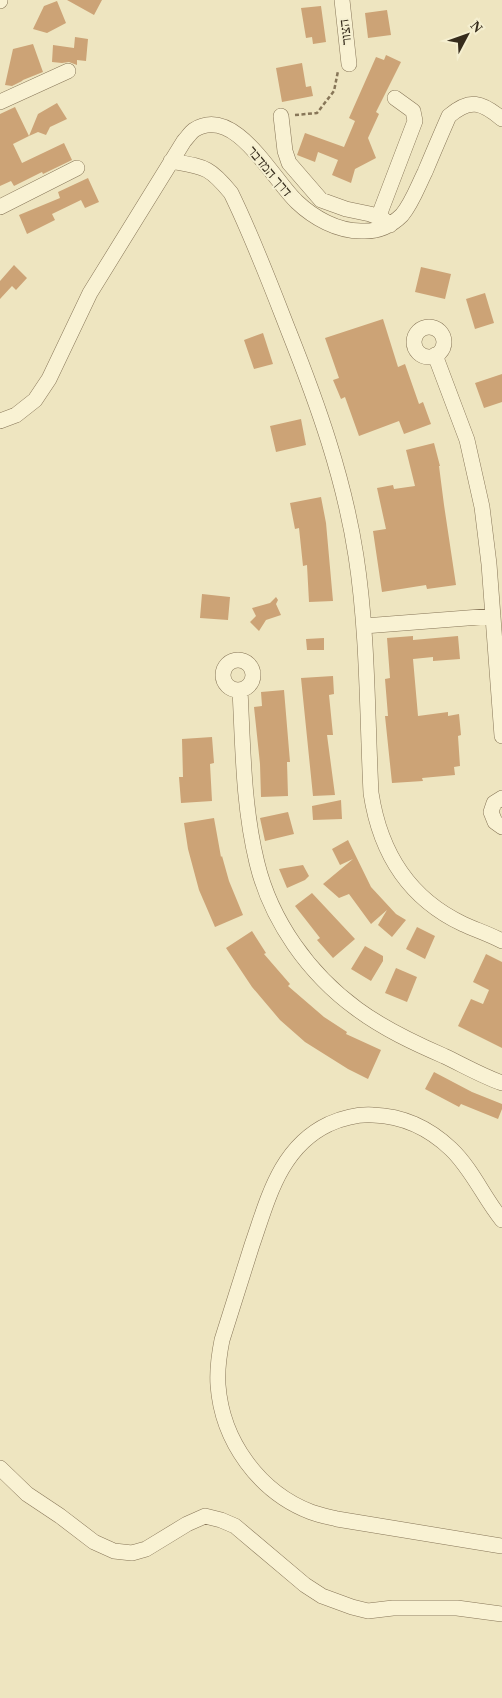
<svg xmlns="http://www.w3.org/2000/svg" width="502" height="1698" viewBox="0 0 502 1698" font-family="'Times New Roman',Heebo,serif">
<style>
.building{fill:#cca376}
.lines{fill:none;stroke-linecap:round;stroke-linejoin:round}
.minor-casing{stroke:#877658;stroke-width:16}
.path{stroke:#877658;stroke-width:2.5;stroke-dasharray:4 2.5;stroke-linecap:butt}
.minor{stroke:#f9f2d3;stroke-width:15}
.labels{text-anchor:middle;stroke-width:4;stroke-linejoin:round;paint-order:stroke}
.street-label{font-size:14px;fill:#362c1c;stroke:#f5efd0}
</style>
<rect width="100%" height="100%" fill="#eee5c0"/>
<!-- building -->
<path class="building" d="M67,0H102L94,15Z
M57,1L66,23L47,33L33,29L44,6Z
M321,6L326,42L313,44L312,37L306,38L301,8Z
M387,10L391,35L368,38L365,13Z
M75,37L88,39L86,61L77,60V65L69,62L62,63L52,62L53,45L74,48Z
M33,44L43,72L23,80L22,81L12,86L5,85L13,49Z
M386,55L401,62L376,112L379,114L368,138L376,158L355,169L351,183L332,175L338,160L318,152L315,162L297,155L305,133L344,147L355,121L349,118L376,57L384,60Z
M302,63L306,87L311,86L313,96L282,102L276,68Z
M57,103L67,119L50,127L46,135L38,132L29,136L38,114Z
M15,107L29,136L13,144L22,163L64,143L72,160L43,174L42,172L14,186L11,181L0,186V114Z
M88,178L99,202L85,208L81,200L52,214L55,220L27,234L19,215L60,198L58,192Z
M14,265L27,278L16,290L12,286L0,299V281Z
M421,267L451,274L445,299L415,292Z
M485,293L494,323L475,329L466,299Z
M383,319L398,367L405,364L419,404L423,402L431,424L404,434L399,421L359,436L345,397L341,399L333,380L339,378L325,338Z
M263,333L273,364L254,369L244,340Z
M502,374V402L484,408L475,383Z
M301,419L306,445L276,452L270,426Z
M434,443L440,466H439L444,505L456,585L427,589L426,585L382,592L373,531L386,529L377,488L393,485L394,489L415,486L406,450Z
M321,497L326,523L333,601L309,602L307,565L303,566L299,528L295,529L290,503Z
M202,594L230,597L228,620L200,618Z
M276,597L278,600L276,604L281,615L266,620L259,631L250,622L256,616L252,608L270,603Z
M413,636V640L458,636L460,659L433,661V657L413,659L418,716L448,712V716L459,714L461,735L458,736L460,766L454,767L455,775L422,778L423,781L392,783L385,716H388L385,679L390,678L387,638Z
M324,638V650H307L306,639Z
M333,676L334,694L329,695L333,735H327L335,795L313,796L301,678Z
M284,690L290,762H287L288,796L261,797L260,764L254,707L262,706L261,692Z
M212,737L214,763L210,764L212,801L181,803L179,777H183L182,739Z
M341,800L342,819L313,820L312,806Z
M288,812L294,834L265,841L260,818Z
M214,818L221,857L222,856L229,881L243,915L215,927L199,890L188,849L184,823Z
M348,840L371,887L396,914L406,920L392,937L378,925L387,910L371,924L349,894L339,898L323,884L353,859L340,865L332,849Z
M303,865L309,876L305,880L287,888L279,869Z
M312,893L355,939L333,958L317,940L320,938L295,906Z
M417,927L435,936L425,959L406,949Z
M252,931L266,953L264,954L290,984L288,986L324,1017L347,1032L346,1034L381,1050L368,1079L348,1069L305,1042L280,1020L252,987L226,948Z
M365,946L383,956V961L371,981L351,969Z
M486,954L502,962V1048L458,1026L471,999L483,1004L489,990L473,982Z
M396,968L417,977L407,1002L385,993Z
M434,1072L472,1092L502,1104V1109L498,1119L461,1104L459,1107L425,1089Z"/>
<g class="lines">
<!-- minor casing -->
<g class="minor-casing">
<path id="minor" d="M342,0L349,64
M0,1V0
M0,102L68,71
M281,116L285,151L289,163L321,200L346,209L370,214L383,219L390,225
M171,161C204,167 209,166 231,193C253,238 271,286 289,332C318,405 344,478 356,556C368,634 367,714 371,793C380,852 408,898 463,924C476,930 489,934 502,941
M0,207L77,168
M378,218L415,121L413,111L395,98
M414 342a15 15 0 1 1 30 0a15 15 0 1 1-30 0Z
M435,355L467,440L482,507L489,564L502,736
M0,421L16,415L35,400L49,379L90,293L184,141C187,138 190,133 194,130C235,104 273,180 297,202C314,218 337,231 361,231C377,232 390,227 402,215C412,203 418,186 425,172C433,153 441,134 449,116C470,98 482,102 502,119
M364,626L493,616
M223 675a15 15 0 1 1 30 0a15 15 0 1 1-30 0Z
M240,690C243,747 243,806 257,863C271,921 309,974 357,1009C384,1029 414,1043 444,1056C463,1065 482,1076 502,1083
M502,798L494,803L491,812L495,822L502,827
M502,1220C484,1198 472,1169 451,1149C429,1128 403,1116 373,1115C358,1114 343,1118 329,1124C280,1147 268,1199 252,1245C242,1277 232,1308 222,1340C219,1355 217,1370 218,1385C222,1441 259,1492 311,1512C319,1515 329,1517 337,1519L502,1546
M0,1468L27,1494L60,1516L94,1542L114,1551L132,1553L146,1549L187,1524L205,1516L221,1520L235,1526L305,1585L322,1596L352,1607L368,1611L393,1608H457L502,1614"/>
</g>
<!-- path -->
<path class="path" d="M295,115L317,113L334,91L338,71"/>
<!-- minor -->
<use href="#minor" class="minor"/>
</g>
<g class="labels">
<!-- street labels -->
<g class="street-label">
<text transform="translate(345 32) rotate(-97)" y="5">הצור</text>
<text transform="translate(270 171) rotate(50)" y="5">דרך המדבר</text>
</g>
</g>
<!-- north arrow -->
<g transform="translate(467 35) rotate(49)" stroke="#f5efd0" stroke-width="4" paint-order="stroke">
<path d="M0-4L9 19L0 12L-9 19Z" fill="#362c1c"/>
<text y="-8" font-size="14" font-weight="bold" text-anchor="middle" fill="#362c1c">N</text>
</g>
</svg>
